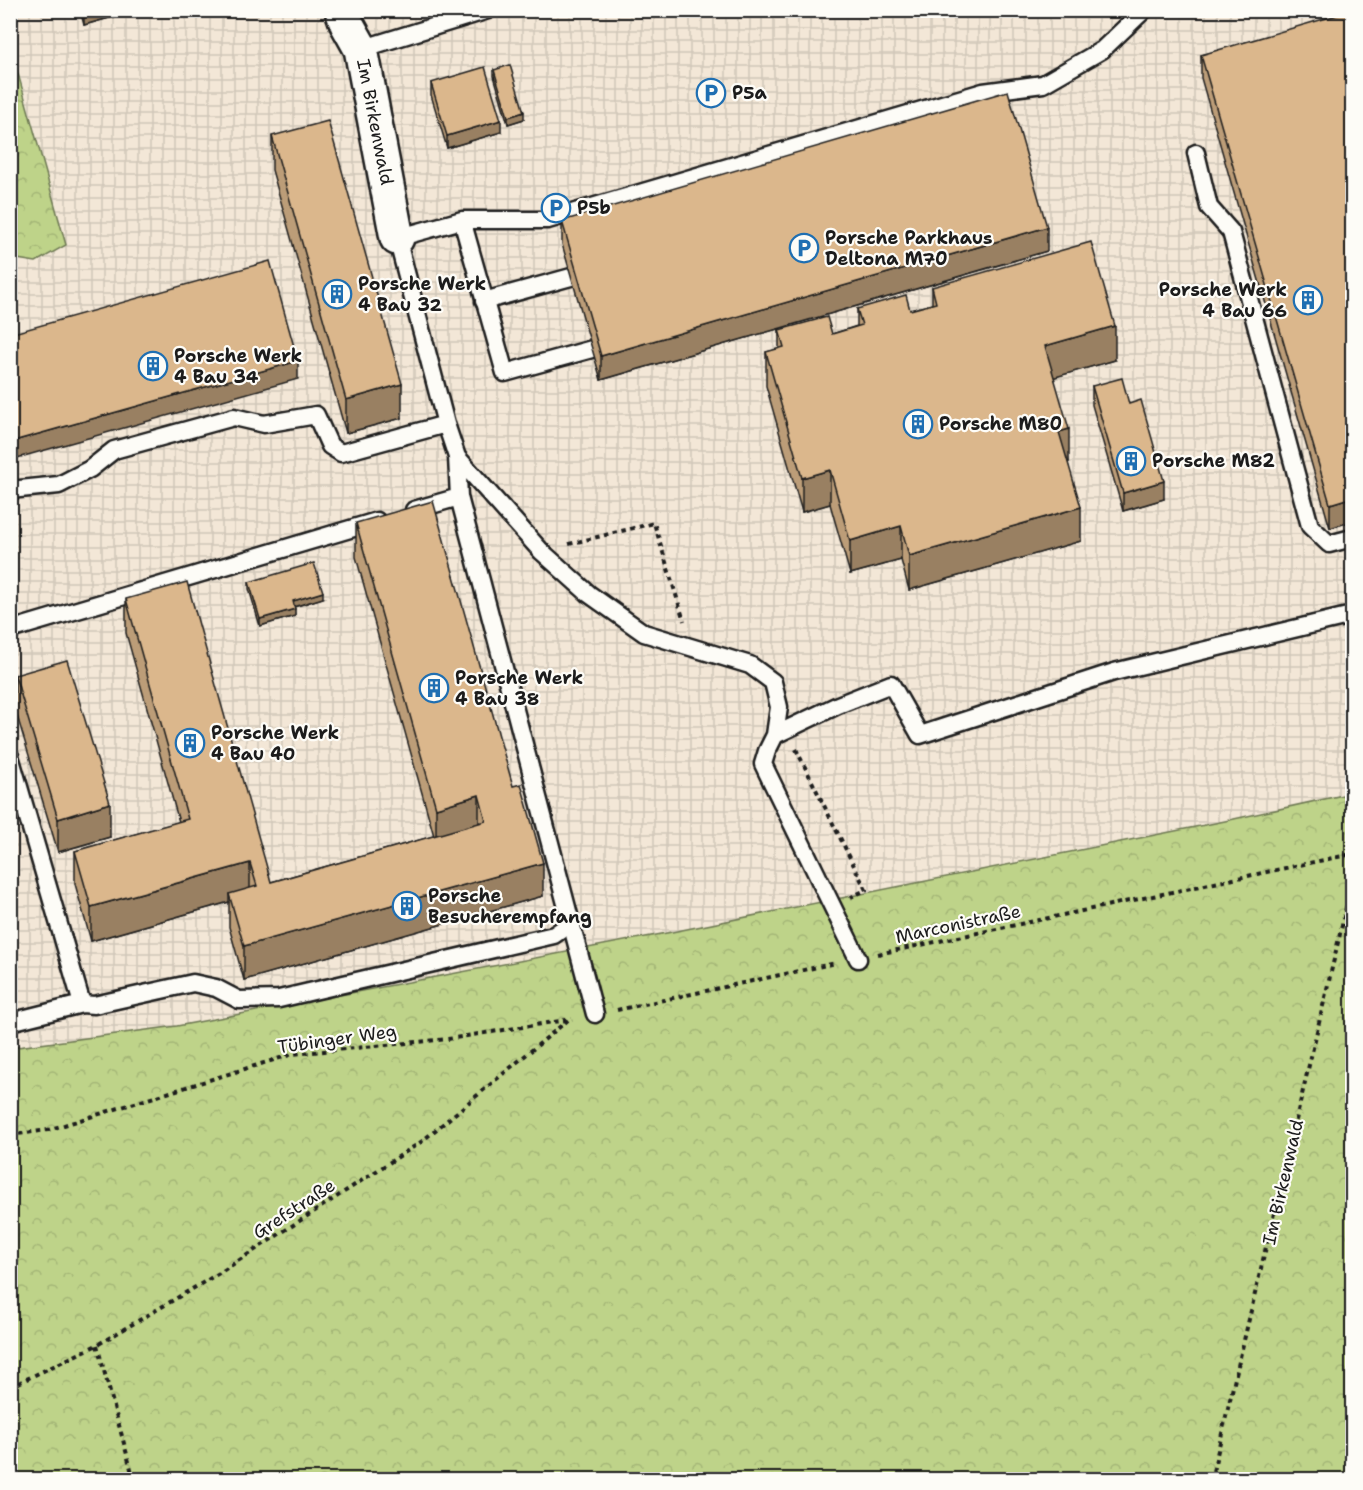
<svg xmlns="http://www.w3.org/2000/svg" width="1363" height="1490" viewBox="0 0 1363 1490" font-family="'Shantell Sans',sans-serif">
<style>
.industrial{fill:url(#industrial-grid)}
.forest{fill:url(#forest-crowns);stroke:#6d7852;stroke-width:1.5}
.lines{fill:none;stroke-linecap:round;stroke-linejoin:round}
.lane-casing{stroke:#1c1c1c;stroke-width:21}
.street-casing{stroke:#1c1c1c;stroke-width:38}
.path{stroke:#1c1c1c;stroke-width:4;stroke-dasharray:4.5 4.5;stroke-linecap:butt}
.lane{stroke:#fdfcf7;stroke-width:16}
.street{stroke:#fdfcf7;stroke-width:33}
.wall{fill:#bc9d78;stroke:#1c1c1c;stroke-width:1.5}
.shaded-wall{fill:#998062;stroke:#1c1c1c;stroke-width:1.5}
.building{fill:#dbb78c;stroke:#1c1c1c;stroke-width:1.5}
.labels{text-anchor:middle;stroke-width:4.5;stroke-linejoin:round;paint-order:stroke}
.poi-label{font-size:18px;font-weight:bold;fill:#1c1c1c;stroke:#fdfcf7;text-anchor:start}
.street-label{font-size:18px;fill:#1c1c1c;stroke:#fdfcf7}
</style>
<defs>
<pattern id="industrial-grid" width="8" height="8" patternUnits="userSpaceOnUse" patternTransform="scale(1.5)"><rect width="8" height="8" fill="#f3e7d7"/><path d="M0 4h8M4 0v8" fill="none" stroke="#d0c6b8"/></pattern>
<pattern id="forest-crowns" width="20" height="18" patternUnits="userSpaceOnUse" patternTransform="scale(1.5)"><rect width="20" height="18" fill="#bed389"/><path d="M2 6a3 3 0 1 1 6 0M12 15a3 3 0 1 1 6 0" fill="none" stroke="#a3b576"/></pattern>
</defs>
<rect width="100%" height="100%" fill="#fdfcf7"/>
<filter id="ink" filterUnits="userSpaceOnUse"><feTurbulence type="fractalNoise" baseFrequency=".0167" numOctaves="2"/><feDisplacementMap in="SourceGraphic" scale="12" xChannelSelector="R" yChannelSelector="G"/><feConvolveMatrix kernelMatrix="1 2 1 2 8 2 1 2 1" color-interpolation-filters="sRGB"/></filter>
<g filter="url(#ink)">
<!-- industrial -->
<path class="industrial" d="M10,11H1352V793L1225,821L672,932L177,1026L11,1048V258L36,262L66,245L11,45Z"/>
<!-- forest -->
<path class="forest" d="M10,45L66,245L36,262L11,258Z
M1352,793V1479H11L10,1048L177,1026L672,932L1225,821Z"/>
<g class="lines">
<!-- lane casing -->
<g class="lane-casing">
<path id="lane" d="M361,49L488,10
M1196,153L1209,207L1231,232L1310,526L1329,544L1352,538
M462,220L505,373L592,349
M484,301L571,277
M457,457L459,497L595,1014
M10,490L59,485L90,469L114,450L234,417L264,424L316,415L330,446L341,453L446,424
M414,510L459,497
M10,630L377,521
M775,735L779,707L773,682L750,665L644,633L589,594L541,551L457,457L446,424L397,238L462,220H548L983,92L1043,84L1102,50L1144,10
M10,756L82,1004
M858,959L763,764L767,751L775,735L838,705L891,684L920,735L1114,672L1352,615
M10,1022L82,1004L94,1005L193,983L216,988L239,1000L279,999L554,935L571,923"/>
</g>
<!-- street casing -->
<g class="street-casing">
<path id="street" d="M342,10L347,24L361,49L397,238"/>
</g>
<!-- path -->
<path class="path" d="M569,544L654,523L684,621
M796,749L866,890L851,897
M878,954L1352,854
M617,1010L836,963
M10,1135L48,1130L293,1054L448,1039L572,1019
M97,1345L134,1480
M10,1387L97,1345L221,1272L421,1142L568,1020
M1211,1480L1352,883"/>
<!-- lane -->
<use href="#lane" class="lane"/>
<!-- street -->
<use href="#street" class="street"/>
</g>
<!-- wall -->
<path class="wall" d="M80,10H138L84,25Z
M1353,16V521L1330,528L1201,78V55Z
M494,70L524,119L508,124L494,76Z
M431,83L501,132L447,148L431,95Z
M272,136L402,418L346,433L272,170Z
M562,221L1047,251L601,380L562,244Z
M932,287L1115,360L1054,377L1069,462L1068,463L1081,541L909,590L901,560L850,574L830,504L802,512L766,386V352L779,349V330L832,334L857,326V309L910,310L932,304Z
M1092,386L1129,404L1164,499L1123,511L1092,405Z
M356,523L543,896L244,980L229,927V902L91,941L75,884V851L179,822L126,633V599L271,882L434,836L356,557Z
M249,582L323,598L294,607L295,616L260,626L249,589Z
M15,675L110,837L58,852L15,709Z"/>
<!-- shaded-wall -->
<path class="shaded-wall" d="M84,10H138L84,25Z
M524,112V119L508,124V117Z
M501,120V132L447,148V136Z
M1047,227V251L601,380V356Z
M1115,326V360L1045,380V346Z
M298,361V379L10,460V442Z
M402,384V418L346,433V400Z
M1069,429V462L1059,465V432Z
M830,470V504L802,512V478Z
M1164,481V499L1123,511V493Z
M1353,497V521L1330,528V504Z
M1081,507V541L909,590V556Z
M901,526V560L850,574V541Z
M323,592V598L293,607V601Z
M295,609V616L260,626V619Z
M479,795V829L436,841V808Z
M110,803V837L58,852V819Z
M250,863V896L229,894V902L91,941V907Z
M543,863V896L244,980V946Z"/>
<!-- building -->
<path class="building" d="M1351,11L1353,16V497L1330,504L1201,55Z
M510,65L524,112L508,117L494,70Z
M485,67L501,120L447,136L431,83Z
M1008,91L1047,227L601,356L562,221Z
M328,121L402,384L346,400L272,136Z
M1091,242L1115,326L1045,346L1069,429L1059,432L1081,507L909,556L901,526L850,541L830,470L802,478L766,352L784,347L779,330L827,317L832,334L862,325L857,309L906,295L910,310L936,303L932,287Z
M270,261L298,361L10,442V334Z
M1122,378L1129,404L1141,400L1164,481L1123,493L1092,386Z
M433,501L513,786L521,784L543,863L244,946L229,894L257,886L250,863L91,907L75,851L188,819L126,599L187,582L271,882L486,821L479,795L436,808L356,523Z
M314,563L323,592L293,601L295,609L260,619L249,582Z
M67,660L110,803L58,819L15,675Z"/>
</g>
<!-- icons -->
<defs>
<g id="parking-ring" transform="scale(1.5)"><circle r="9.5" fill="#fdfcf7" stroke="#1f6fb2" stroke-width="1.5"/><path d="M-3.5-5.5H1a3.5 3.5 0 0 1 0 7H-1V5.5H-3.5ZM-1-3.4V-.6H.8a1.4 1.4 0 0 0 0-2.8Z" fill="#1f6fb2"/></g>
<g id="building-ring" transform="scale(1.5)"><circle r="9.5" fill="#fdfcf7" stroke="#1f6fb2" stroke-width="1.5"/><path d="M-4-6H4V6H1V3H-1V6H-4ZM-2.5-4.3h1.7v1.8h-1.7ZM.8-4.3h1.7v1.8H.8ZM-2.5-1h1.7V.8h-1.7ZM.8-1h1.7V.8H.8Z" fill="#1f6fb2"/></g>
</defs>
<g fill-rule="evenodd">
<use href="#parking-ring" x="711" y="93"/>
<use href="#parking-ring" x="556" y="208"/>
<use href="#parking-ring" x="804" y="248"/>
<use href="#building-ring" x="337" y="294"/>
<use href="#building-ring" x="1308" y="300"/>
<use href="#building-ring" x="153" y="366"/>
<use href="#building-ring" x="918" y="424"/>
<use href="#building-ring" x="1131" y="461"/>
<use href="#building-ring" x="434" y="688"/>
<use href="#building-ring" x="190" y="743"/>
<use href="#building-ring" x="407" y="906"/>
</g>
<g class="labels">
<!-- poi labels -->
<g class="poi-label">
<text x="732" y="99">P5a</text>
<text x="577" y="214">P5b</text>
<text x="825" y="244">Porsche Parkhaus<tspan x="825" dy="21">Deltona M70</tspan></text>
<text x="358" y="290">Porsche Werk<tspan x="358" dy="21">4 Bau 32</tspan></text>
<text x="1287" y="296" text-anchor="end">Porsche Werk<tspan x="1287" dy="21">4 Bau 66</tspan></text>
<text x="174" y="362">Porsche Werk<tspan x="174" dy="21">4 Bau 34</tspan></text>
<text x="939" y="430">Porsche M80</text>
<text x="1152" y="467">Porsche M82</text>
<text x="455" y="684">Porsche Werk<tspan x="455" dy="21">4 Bau 38</tspan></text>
<text x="211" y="739">Porsche Werk<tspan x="211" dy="21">4 Bau 40</tspan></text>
<text x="428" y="902">Porsche<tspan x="428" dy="21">Besucherempfang</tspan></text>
</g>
<!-- street labels -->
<g class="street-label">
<text transform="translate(375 122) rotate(79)" y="6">Im Birkenwald</text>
<text transform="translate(958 924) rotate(-12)" y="6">Marconistraße</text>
<text transform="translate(337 1039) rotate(-8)" y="6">Tübinger Weg</text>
<text transform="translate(1283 1182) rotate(-77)" y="6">Im Birkenwald</text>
<text transform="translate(294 1209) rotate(-33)" y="6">Grefstraße</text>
</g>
</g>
<!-- margin -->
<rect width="1363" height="1490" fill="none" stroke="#fdfcf7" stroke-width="36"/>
<rect x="18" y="18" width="1327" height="1454" fill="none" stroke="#1c1c1c" stroke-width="2" filter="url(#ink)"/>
</svg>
